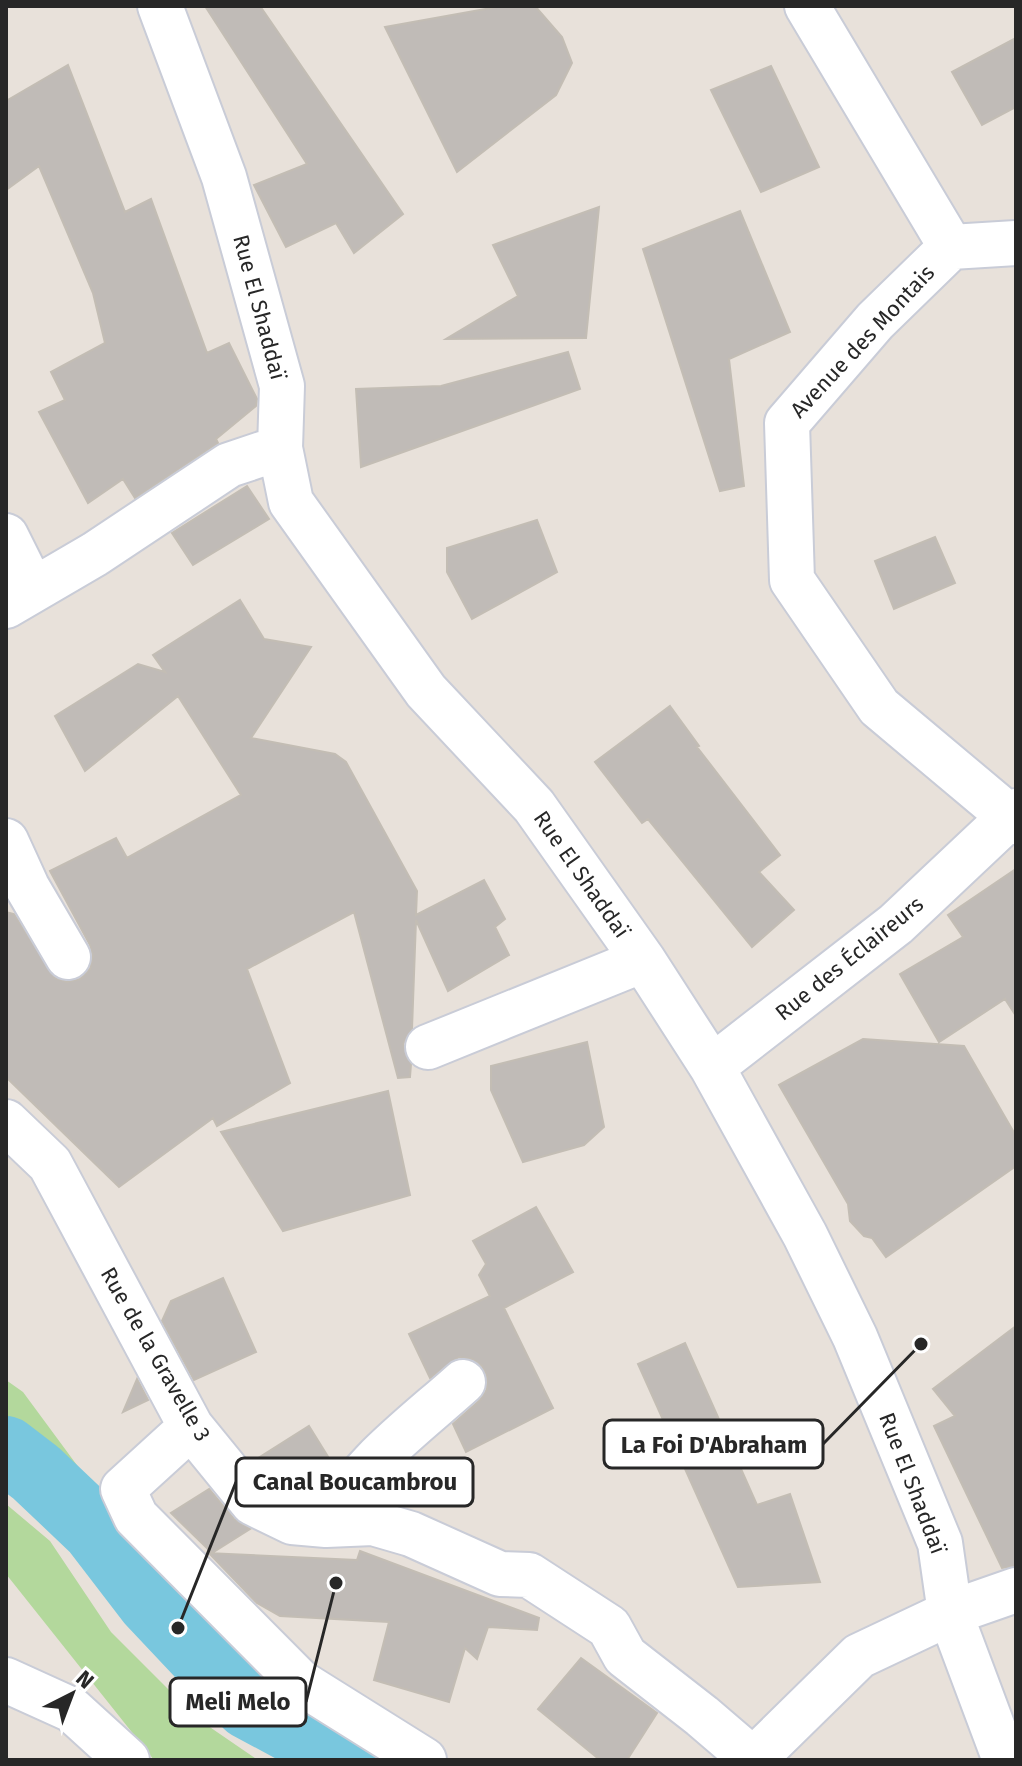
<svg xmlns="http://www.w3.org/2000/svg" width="1022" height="1766" viewBox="0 0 1022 1766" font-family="'Fira Sans',sans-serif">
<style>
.green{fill:#b3d89c}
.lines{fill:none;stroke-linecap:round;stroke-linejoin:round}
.canal{stroke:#79c7de;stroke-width:68}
.building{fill:#c0bbb7;stroke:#c3bdb4;stroke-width:2}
.minor-casing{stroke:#c9ccd7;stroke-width:48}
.minor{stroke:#fff;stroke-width:44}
.labels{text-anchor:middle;stroke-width:6;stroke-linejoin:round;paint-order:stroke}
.street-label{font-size:22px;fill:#272727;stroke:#fff}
.leader{fill:none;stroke:#272727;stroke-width:3}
.callout-dot{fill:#272727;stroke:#fff;stroke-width:3}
.callout{fill:#fff;stroke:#272727;stroke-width:3}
.callout-label{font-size:24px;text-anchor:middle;font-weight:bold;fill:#272727}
</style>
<rect width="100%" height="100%" fill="#e8e1da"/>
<!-- green -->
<path class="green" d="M6,1380L23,1392L82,1472L112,1498L134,1497L156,1506L318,1708L322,1737L300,1745L245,1720L207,1687L131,1600L101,1557L6,1470Z
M6,1504L50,1541L111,1632L198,1719L258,1760H154L6,1574Z"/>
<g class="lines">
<!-- canal -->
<path class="canal" d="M6,1450L36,1473L95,1529L151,1602L248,1705L350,1760"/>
</g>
<!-- building -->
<path class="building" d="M205,6H260L403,214L354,253L336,223L286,247L254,185L307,164Z
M502,6H535L562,37L572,63L556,95L457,172L385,27Z
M1016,38V107L982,125L952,72Z
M68,65L125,212L151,199L207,353L229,343L257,399L256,406L216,439L218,443L135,498L123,479L88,503L39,412L65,400L51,372L105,343L93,293L39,166L6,190V101Z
M771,66L819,167L761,192L711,90Z
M599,207L586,338L446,339L518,296L493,245Z
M740,211L790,332L729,359L744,486L720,491L643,249Z
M568,352L580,389L361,467L356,389L441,386Z
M247,486L269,519L193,565L172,533Z
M537,520L557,572L472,619L447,572V548Z
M935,537L955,583L894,609L875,561Z
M240,600L264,639L311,647L251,738L335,754L346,762L417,891L416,915L484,880L505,919L495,927L509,955L448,991L416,920L412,1029L403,1044L411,1064L410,1077L398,1078L354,912L247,969L290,1083L217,1126L213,1118L119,1187L6,1077V912L14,914L55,978L67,982L80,979L90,969L93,956L90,945L50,871L116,838L127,858L241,795L178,696L85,771L55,716L138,664L165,672L153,655Z
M670,706L699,746L697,747L780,855L759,872L794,910L752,947L648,819L642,823L595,762Z
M1016,869V1016L1005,999L939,1042L900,974L963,937L948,915Z
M863,1039L964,1046L1016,1136V1166L886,1257L872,1238L864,1236L850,1221L848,1204L779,1085Z
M587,1042L604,1127L584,1145L523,1162L491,1090V1066Z
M388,1091L410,1195L283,1231L221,1132Z
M536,1207L573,1272L504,1308L553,1408L466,1452L453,1424L480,1400L487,1389V1376L482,1366L472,1359L459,1357L430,1378L409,1334L490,1296L479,1275L486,1264L473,1241Z
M223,1278L256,1352L194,1380L162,1321L171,1301Z
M1016,1326V1566L1002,1568L934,1426L955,1416L933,1389Z
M685,1343L757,1505L790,1494L820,1582L738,1587L638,1364Z
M137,1379L148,1400L123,1412Z
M309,1426L335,1468L323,1483L299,1498L269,1483L252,1462Z
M209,1489L234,1519L250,1529L212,1553L171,1513Z
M360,1551L539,1618L537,1630L488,1627L477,1659L465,1648L449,1702L374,1680L389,1622L280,1616L257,1603L209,1553L357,1560Z
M581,1658L657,1713L627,1760H600L538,1709Z"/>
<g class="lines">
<!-- minor casing -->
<g class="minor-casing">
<path id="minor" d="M160,6L224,177L282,386L280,448L291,502L426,691L534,806L643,960L712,1067L805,1235L855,1337L940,1543L950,1613L1005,1760
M807,6L951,247L875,321L787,423L792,580L879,707L1016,822
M951,247L1016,243
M6,536L32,588
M6,606L95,554L229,465L280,448
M6,841L27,887L68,957
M428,1047L643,960
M712,1067L896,924L1016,811
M6,1122L50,1164L191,1427L253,1503L292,1522L326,1525L373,1523L411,1534L500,1574L529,1575L609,1627L625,1656L702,1716L737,1746L747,1760
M191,1427L123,1489L136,1517L301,1683L424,1760
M326,1525C358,1466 414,1426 463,1382
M6,1680L72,1710L127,1760
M753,1760L859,1656L950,1613L1016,1590"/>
</g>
<!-- minor -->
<use href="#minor" class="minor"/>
</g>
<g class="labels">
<!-- street labels -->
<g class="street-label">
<text transform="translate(260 307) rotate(75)" y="8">Rue El Shaddaï</text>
<text transform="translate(862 341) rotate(-47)" y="8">Avenue des Montais</text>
<text transform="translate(582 874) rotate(55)" y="8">Rue El Shaddaï</text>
<text transform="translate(849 958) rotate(-39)" y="8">Rue des Éclaireurs</text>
<text transform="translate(156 1354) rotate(60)" y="8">Rue de la Gravelle 3</text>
<text transform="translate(913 1483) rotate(69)" y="8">Rue El Shaddaï</text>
</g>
</g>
<!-- callouts -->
<path class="leader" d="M921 1344L823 1444M178 1628L236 1482M336 1583L306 1702"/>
<g class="callout-dot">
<circle cx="921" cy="1344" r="8"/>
<circle cx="178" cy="1628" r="8"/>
<circle cx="336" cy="1583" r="8"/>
</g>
<g class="callout">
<rect x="604" y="1420" width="219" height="48" rx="8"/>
<rect x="236" y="1458" width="237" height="48" rx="8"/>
<rect x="170" y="1678" width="136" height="48" rx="8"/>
</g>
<g class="callout-label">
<text x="714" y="1453">La Foi D'Abraham</text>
<text x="355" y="1490">Canal Boucambrou</text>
<text x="238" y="1710">Meli Melo</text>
</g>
<!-- border -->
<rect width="1022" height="1766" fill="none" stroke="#272727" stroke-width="16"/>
<!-- north arrow -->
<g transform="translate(72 1694) rotate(42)" stroke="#ffffff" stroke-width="6" paint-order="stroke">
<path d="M0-6L14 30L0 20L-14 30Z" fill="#272727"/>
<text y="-12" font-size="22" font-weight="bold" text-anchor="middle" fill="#272727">N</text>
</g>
</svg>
